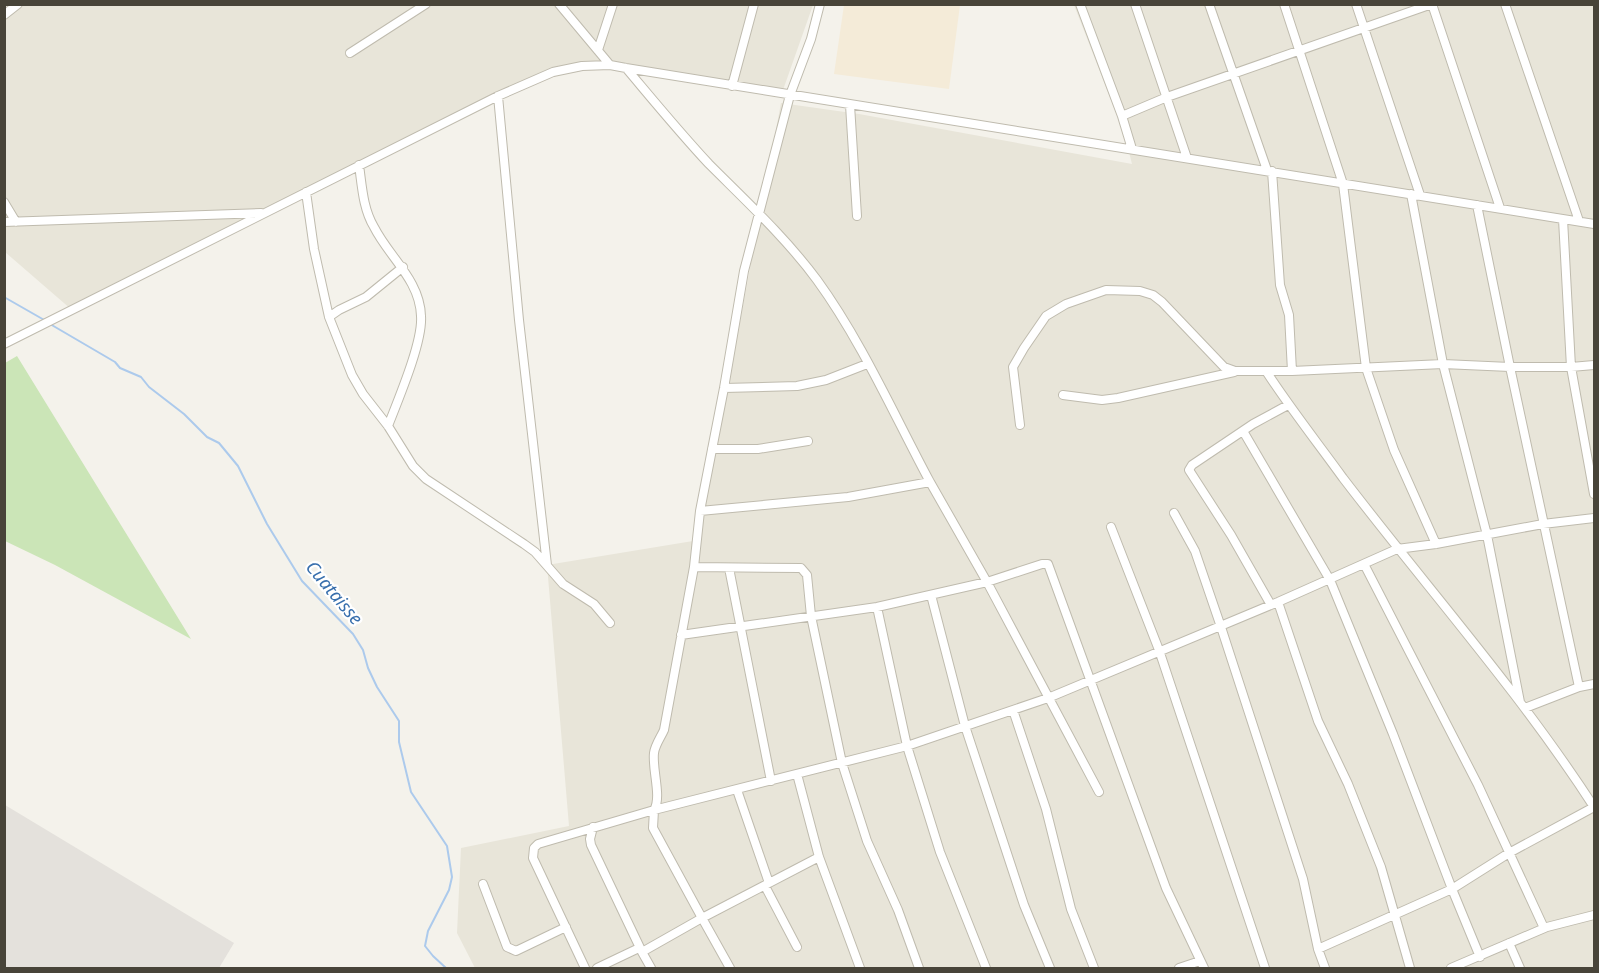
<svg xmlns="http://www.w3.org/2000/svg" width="1599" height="973" viewBox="0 0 1599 973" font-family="'Noto Sans',sans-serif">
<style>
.residential{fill:#e8e5d9}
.commercial{fill:#f4ebd8}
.industrial{fill:#e4e1dc}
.green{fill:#cbe5b7}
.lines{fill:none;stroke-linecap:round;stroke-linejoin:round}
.stream{stroke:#accaec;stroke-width:2}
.minor-casing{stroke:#bfbbae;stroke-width:10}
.minor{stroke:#fff;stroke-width:8}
.labels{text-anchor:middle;stroke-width:4.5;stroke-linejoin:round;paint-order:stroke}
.water-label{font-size:18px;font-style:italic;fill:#386fad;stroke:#fff}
</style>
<rect width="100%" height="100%" fill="#f4f2eb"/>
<!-- residential -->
<path class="residential" d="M5,5H813L783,90L610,65L553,72L72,310L5,252Z
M1074,5H1594V968H475L457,933L461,848L569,826L547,565L699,540L781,103L859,114L1132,164L1125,136Z"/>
<!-- commercial -->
<path class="commercial" d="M844,5H960L949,89L834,74Z"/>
<!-- industrial -->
<path class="industrial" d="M5,805L234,943L219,968H5Z"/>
<!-- green -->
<path class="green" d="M17,356L191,639L55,565L5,541V363Z"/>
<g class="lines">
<!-- stream -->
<path class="stream" d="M4,297L46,321
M50,324L115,362L120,368L141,377L149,387L184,414L207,437L219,443L238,466L267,524L302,581L353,634L363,650L368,668L377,687L399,721V742L411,792L447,846L452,877L449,890L428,931L425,946L433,956L446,968"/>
<!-- minor casing -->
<g class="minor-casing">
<path id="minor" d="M559,4L610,65
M1080,4L1122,116
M1135,4L1187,158
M1209,4L1267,170
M1284,4L1343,184L1366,368L1394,450L1436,544
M1356,4L1420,195
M1432,4L1500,208
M1505,4L1579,221
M4,15L18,4
M598,50L613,4
M350,53L426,4
M626,68C653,100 680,133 709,164C746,201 786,238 817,280C862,342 894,415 930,482
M732,86L754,4
M498,96L519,320L547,565
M850,105L857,216
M1132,149L1122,116L1167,97L1432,4
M359,165C362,186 363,209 374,227C389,257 420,280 421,316C423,342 398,400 388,426
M1272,171L1280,285L1289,315L1292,371
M306,192L314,249L329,317L352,375L363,394L388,426L413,466L426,479L524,544L535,552L563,584L594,604L610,623
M1411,194L1443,364L1487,535L1520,702
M4,202L16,222
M1477,205L1510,367L1443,364L1292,371H1266C1290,408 1317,442 1343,478C1427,588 1519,691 1594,807
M1563,219L1571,367L1594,494
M4,222L261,213
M329,317L339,310L366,297L403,267
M4,344L498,96L553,72L582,66L610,65L626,68L1594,224
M724,388L797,386L826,380L867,364
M1063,395L1102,400L1118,398L1234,372
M1020,425L1013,367L1024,348L1046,316L1066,304L1106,290L1140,291L1153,295L1162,302L1224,367L1235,371H1266
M1243,431L1330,580L1393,734L1452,889L1480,957
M712,449H758L808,441
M700,511L848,497L930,482L987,582L1099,792
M1174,513L1195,551L1221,627L1303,879L1318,949L1325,968
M1111,527L1159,650L1265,968
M1364,564L1478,785L1544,928
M694,567L801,568L807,575L811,616L842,763L867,841L898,910L919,968
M729,568L771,781
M931,595L965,726L1024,905L1050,968
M1278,602L1318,721L1348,784L1381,867L1410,968
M1271,605L1231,535L1189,470L1192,465L1253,424L1288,405
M877,607L907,746L940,852L986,968
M681,635L877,607L987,582L1042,564H1048L1166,888L1204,968
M1579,687L1510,367H1571L1594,365
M1525,708L1579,687L1594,684
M1013,710L1046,809L1071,909L1094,968
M797,774L819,857L860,968
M737,790L769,883
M593,827L590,839L591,845L642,952
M483,884L507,947L516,951L566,927
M765,886L797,947
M1509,943L1520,968
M1318,949L1452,889L1509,853L1594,807
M585,968L533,858L534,848L538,844L654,810C662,797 652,770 654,753C655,745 661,737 664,730L694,567L700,511L724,388L744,271L790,95L811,39L820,4
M597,968L639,948
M651,968L642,952L702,918L653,828L654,810L907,746L1048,698L1278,602L1397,549L1436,544L1543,524L1594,518
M730,968L702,918L819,857
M1179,968L1200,961
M1451,968L1547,927L1594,915"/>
</g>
<!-- minor -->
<use href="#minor" class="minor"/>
</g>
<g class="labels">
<!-- water labels -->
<g class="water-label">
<text transform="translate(334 593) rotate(50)" y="6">Cuataisse</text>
</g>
</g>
<!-- border -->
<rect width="1599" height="973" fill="none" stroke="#484439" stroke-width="12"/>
</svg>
